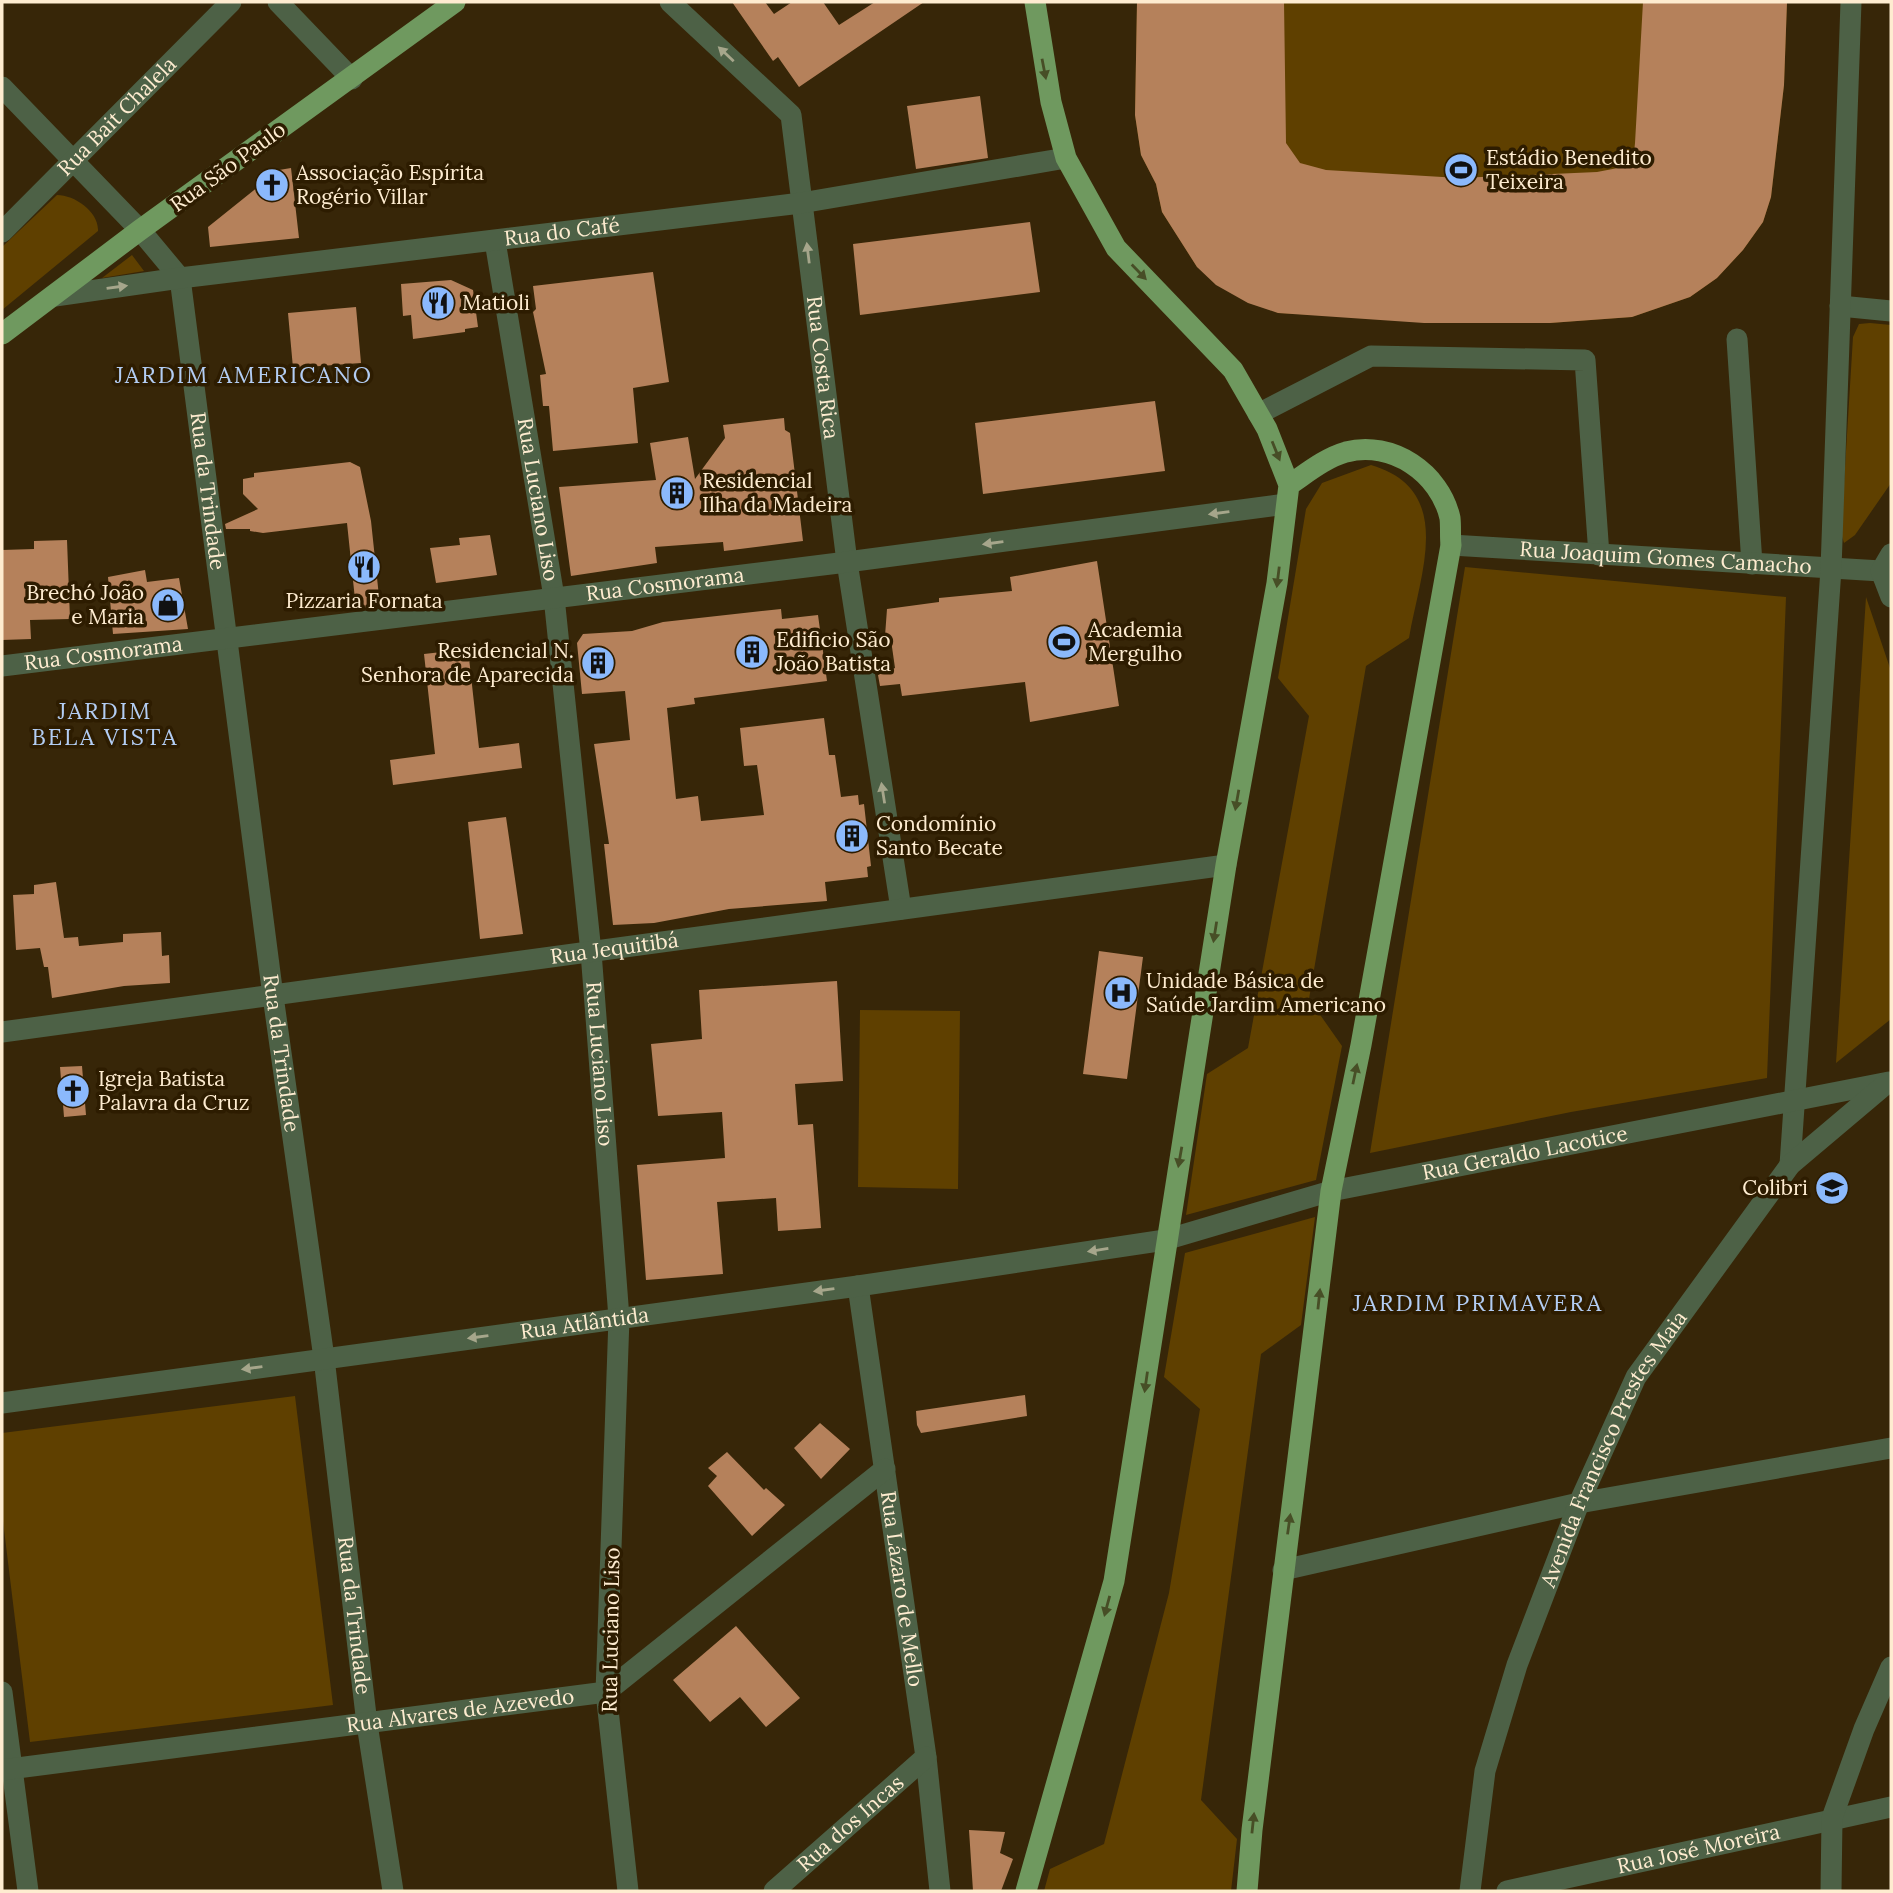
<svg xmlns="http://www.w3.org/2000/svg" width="1893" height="1893" viewBox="0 0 1893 1893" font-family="Lora,serif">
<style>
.green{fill:#5f4000}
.building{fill:#b5815b}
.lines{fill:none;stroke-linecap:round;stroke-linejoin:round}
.minor{stroke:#4d6146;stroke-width:21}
.major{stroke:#6f995f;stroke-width:21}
.oneway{fill:#a6a68b}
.oneway2{fill:#474e26}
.labels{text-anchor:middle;stroke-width:7;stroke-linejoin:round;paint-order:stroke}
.street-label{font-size:21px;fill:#feecd0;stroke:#2d1c00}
.poi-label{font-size:21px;fill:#feecd0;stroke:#2d1c00;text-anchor:start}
.neighbourhood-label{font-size:23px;letter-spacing:2px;fill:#b3cdf3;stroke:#2d1c00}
</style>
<rect width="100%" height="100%" fill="#372608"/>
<!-- green -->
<path class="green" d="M1137,2H1787L1784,85L1771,197L1763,222L1743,250L1717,278L1690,297L1632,317L1550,323H1477L1278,313L1197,267L1162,212L1156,184L1141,155L1135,115Z
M57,195C75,195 99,212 98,231L2,310V247Z
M132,255L144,271L102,278Z
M1870,323L1891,325V483L1855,535L1844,543L1841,533L1853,337L1859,324Z
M1371,465C1456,490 1420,573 1409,638L1366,666L1309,999L1342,1046L1316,1180L1186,1215L1207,1074L1248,1048L1309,716L1278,678L1306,509L1322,483Z
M1465,567L1786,597L1767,1078L1571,1112L1370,1153Z
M1866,597L1891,671V1019L1836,1063Z
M860,1010L960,1011L958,1189L858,1187Z
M1315,1217L1301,1325L1261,1354L1201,1800L1237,1839L1231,1891H1044L1050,1869L1104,1844L1169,1593L1200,1409L1164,1377L1185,1253Z
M295,1396L333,1705L30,1742L2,1513V1433Z"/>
<!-- building -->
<path class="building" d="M732,2H765L774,14L792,2H823L839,25L875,2H924L799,87L778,57L773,61Z
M1137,2H1284L1286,143L1300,163L1326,170L1459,178L1597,172L1623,167L1634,153L1635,143L1643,2H1787L1784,85L1771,197L1763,222L1743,250L1717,278L1690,297L1632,317L1550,323H1424L1278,313L1248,303L1216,285L1197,267L1162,212L1156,184L1141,155L1135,115Z
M980,96L988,158L916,169L907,106Z
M291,168L299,238L210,247L208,227L258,187L269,185L268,178L279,170Z
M1030,222L1040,292L860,315L853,244Z
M653,272L669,382L633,388L638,443L553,451L549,406H543L540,375L546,374L533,312L536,309L533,286Z
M451,280L473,290L478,327L465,329V332L413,339L411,315L403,316L401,284Z
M356,307L361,363L293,368L288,313Z
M1155,401L1165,471L983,494L975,423Z
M784,418L785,430L790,433L803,541L724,551L723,542L655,547L657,563L571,576L559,487L656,480L650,443L688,437L695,479L725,438L723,425Z
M350,462L360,467L371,521L380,606L356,609L347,523L263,533L250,531V529H226L225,524L258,509L243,494V479L254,477V473Z
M490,535L497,575L436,583L430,548L460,545L459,538Z
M67,540L70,619L30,620L31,639L2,640V550L34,549V541Z
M1097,561L1119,706L1030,722L1025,682L902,696L900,684L880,686L878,675L895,668L891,640L885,636L887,609L939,602V598L1012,591L1010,577Z
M145,570L147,582L179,578L188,629L113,634L108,577Z
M781,609L782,619L818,615L827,681L694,698L695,704L667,708L676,799L698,796L701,821L764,815L757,765L744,766L740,728L824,718L829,755H835L841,797L858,795L859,805L864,804L871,866L867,867L868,877L825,882L827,901L729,909L654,923L613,925L604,844H609L594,744L630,740L625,691L582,694L577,643L583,634L632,631L663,622Z
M468,649L479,748L519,743L522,768L393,785L390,760L435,754L424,654Z
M506,817L523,934L480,939L468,822Z
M56,882L64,938L78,937L79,946L123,942V934L161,932L162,956L169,955L170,983L124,986L52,998L48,967H44L40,948L16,950L13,895L34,894V885Z
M1099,951L1143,957L1127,1079L1083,1074Z
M837,981L843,1081L795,1084L798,1125L813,1124L821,1228L778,1231L776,1198L717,1202L723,1274L646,1280L637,1165L725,1158L722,1112L658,1116L651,1044L702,1039L699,990Z
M82,1066L86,1115L64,1117L60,1067Z
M1025,1395L1027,1416L921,1433L917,1425L916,1411Z
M820,1423L850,1449L821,1479L794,1448Z
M727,1452L764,1490L766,1488L785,1505L752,1536L708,1486L717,1476L708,1468Z
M736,1626L800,1698L766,1727L740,1697L710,1722L673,1680Z
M969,1830L1005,1832L1000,1853L1013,1859L1001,1891H973Z"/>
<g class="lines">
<!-- minor -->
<g class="minor">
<path d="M278,2L352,79"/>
<path id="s1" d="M670,2L791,115L847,562L901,909"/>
<path id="s2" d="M2,87L140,230L180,278L273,996L324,1358L367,1724L393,1891"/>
<path id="s3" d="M2,232L231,2"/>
<path id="s4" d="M495,241L554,597L591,952L619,1318L606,1692L628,1891"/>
<path id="s5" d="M55,296L180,278L801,203L1066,158"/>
<path d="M1840,306L1891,311"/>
<path d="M1737,339L1752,564"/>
<path d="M1258,414L1371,356L1585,360L1599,555"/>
<path id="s6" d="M1451,545L1881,571"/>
<path d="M1891,554L1881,571L1891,597"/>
<path id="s7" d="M2,666L847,562L1286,504"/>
<path id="s8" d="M2,1032L1226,865"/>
<path d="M1790,1165L1831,569L1851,2"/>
<path id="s9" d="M858,1286L926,1757L940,1891"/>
<path id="s10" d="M2,1403L858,1286L1165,1240L1331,1191L1889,1082"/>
<path d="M1283,1570L1579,1503L1891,1448"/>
<path d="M2,1692L28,1891"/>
<path id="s11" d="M2,1770L606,1692L885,1469"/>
<path id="s12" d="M774,1891L926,1757"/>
<path id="s13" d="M1470,1891L1485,1771L1517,1665L1579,1503L1636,1377L1790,1165L1887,1083"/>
<path id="s14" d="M1507,1891L1891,1807"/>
<path d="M1831,1891L1832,1818L1864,1729L1891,1667"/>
</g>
<!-- major -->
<path class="major" d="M2,334L140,230L455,2
M1026,1891L1114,1581L1226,865L1277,583L1289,485L1267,429L1233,370L1116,248L1066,158L1051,102L1035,2
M1247,1891L1252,1830L1331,1191L1361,1045L1451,545C1450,537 1451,527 1450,518C1440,473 1392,440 1346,452C1325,458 1307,473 1289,485"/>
</g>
<!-- one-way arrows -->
<defs><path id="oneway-solid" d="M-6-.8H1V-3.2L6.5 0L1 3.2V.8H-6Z" transform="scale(1.75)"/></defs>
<g class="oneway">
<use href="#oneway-solid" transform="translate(726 54) rotate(-137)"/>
<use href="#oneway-solid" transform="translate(808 253) rotate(-97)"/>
<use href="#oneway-solid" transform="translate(117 287) rotate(-8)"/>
<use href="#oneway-solid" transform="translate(1219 513) rotate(172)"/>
<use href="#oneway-solid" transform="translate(993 543) rotate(172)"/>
<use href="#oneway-solid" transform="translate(883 793) rotate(-99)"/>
<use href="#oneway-solid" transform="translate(1098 1250) rotate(171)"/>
<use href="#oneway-solid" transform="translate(824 1290) rotate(172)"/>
<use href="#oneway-solid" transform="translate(478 1337) rotate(172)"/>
<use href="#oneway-solid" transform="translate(252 1368) rotate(172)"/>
</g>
<g class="oneway2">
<use href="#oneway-solid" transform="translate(1044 69) rotate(79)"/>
<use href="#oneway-solid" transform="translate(1139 272) rotate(46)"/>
<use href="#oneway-solid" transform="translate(1276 451) rotate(68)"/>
<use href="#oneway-solid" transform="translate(1278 577) rotate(97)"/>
<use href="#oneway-solid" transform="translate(1237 800) rotate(100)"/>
<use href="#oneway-solid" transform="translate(1215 932) rotate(99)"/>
<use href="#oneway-solid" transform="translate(1355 1074) rotate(-78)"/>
<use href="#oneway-solid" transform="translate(1180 1157) rotate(100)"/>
<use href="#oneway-solid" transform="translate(1319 1299) rotate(-84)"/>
<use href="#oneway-solid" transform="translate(1146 1382) rotate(98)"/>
<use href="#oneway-solid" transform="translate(1289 1524) rotate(-82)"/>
<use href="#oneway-solid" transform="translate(1107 1606) rotate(105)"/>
<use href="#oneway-solid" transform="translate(1253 1823) rotate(-84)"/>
</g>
<!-- icons -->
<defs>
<g id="stadium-disc" transform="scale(1.75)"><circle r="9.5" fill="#8bb9fc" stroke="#2d1c00"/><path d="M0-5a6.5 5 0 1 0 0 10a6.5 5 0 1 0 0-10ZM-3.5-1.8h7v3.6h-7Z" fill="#111"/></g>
<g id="church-disc" transform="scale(1.75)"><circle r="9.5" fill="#8bb9fc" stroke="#2d1c00"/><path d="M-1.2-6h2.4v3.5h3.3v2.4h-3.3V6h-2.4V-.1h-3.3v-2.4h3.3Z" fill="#111"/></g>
<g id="restaurant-disc" transform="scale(1.75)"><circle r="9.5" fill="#8bb9fc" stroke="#2d1c00"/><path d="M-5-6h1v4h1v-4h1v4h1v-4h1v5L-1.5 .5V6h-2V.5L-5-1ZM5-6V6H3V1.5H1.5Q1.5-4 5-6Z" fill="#111"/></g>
<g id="building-disc" transform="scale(1.75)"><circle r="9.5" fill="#8bb9fc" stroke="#2d1c00"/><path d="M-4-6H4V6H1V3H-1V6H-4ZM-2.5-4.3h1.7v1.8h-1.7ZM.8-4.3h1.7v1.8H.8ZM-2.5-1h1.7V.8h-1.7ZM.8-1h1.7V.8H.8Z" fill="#111"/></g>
<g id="shop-disc" transform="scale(1.75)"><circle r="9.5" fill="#8bb9fc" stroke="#2d1c00"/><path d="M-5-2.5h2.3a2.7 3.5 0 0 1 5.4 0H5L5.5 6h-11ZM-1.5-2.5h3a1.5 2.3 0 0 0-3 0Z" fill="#111"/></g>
<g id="hospital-disc" transform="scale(1.75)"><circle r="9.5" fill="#8bb9fc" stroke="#2d1c00"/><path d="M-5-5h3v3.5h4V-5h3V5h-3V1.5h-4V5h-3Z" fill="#111"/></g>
<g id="school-disc" transform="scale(1.75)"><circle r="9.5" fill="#8bb9fc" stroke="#2d1c00"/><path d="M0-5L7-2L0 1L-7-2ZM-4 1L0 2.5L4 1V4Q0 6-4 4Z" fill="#111"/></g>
</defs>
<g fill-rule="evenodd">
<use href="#stadium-disc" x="1461" y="170"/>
<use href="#church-disc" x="272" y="185"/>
<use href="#restaurant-disc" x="438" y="303"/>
<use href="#building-disc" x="677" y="493"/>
<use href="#restaurant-disc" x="364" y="567"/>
<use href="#shop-disc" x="168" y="605"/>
<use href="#stadium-disc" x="1064" y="642"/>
<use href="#building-disc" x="752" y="652"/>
<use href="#building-disc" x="598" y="663"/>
<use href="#building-disc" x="852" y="836"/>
<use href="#hospital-disc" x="1121" y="993"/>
<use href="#church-disc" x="73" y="1091"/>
<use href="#school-disc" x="1832" y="1188"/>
</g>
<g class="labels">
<!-- street labels -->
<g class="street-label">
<text dy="7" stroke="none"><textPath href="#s3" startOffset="163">Rua Bait Chalela</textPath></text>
<text transform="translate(228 167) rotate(-36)" y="7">Rua São Paulo</text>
<text dy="7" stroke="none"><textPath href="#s5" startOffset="511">Rua do Café</textPath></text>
<text dy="7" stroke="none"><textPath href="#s1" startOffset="420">Rua Costa Rica</textPath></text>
<text dy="7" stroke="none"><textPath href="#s2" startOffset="476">Rua da Trindade</textPath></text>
<text dy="7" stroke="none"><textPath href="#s4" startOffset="262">Rua Luciano Liso</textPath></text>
<text dy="7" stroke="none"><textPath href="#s6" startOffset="215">Rua Joaquim Gomes Camacho</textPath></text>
<text dy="7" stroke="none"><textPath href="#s7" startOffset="668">Rua Cosmorama</textPath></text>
<text dy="7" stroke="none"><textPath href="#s7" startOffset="102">Rua Cosmorama</textPath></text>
<text dy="7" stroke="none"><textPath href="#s8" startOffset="618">Rua Jequitibá</textPath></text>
<text dy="7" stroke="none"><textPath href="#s2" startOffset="1043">Rua da Trindade</textPath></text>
<text dy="7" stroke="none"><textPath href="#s4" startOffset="830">Rua Luciano Liso</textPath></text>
<text dy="7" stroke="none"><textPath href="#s10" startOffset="1545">Rua Geraldo Lacotice</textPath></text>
<text dy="7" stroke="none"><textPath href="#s10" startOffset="588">Rua Atlântida</textPath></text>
<text dy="7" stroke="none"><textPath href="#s13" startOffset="469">Avenida Francisco Prestes Maia</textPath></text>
<text dy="7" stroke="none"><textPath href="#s9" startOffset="306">Rua Lázaro de Mello</textPath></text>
<text dy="7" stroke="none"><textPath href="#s2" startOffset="1610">Rua da Trindade</textPath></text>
<text transform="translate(611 1630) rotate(-89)" y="7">Rua Luciano Liso</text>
<text dy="7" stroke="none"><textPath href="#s11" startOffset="462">Rua Alvares de Azevedo</textPath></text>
<text dy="7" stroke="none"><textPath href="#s12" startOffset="102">Rua dos Incas</textPath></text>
<text dy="7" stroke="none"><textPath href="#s14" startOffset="196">Rua José Moreira</textPath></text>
</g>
<!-- poi labels -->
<g class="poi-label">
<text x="1486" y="165">Estádio Benedito<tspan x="1486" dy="24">Teixeira</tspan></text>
<text x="296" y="180">Associação Espírita<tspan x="296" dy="24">Rogério Villar</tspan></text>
<text x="462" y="310">Matioli</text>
<text x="702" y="488">Residencial<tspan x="702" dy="24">Ilha da Madeira</tspan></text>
<text x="144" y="600" text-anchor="end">Brechó João<tspan x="144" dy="24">e Maria</tspan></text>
<text x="364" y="608" text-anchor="middle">Pizzaria Fornata</text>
<text x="1088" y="637">Academia<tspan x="1088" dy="24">Mergulho</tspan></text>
<text x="776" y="647">Edificio São<tspan x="776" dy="24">João Batista</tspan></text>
<text x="574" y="658" text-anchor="end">Residencial N.<tspan x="574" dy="24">Senhora de Aparecida</tspan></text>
<text x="876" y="831">Condomínio<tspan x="876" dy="24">Santo Becate</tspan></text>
<text x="1146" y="988">Unidade Básica de<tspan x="1146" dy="24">Saúde Jardim Americano</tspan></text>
<text x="98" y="1086">Igreja Batista<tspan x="98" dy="24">Palavra da Cruz</tspan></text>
<text x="1808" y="1195" text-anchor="end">Colibri</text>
</g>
<!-- neighbourhood labels -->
<g class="neighbourhood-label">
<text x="244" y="383">JARDIM AMERICANO</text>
<text x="105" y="719">JARDIM<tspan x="105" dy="26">BELA VISTA</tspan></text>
<text x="1478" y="1311">JARDIM PRIMAVERA</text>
</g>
</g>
<!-- border -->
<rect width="1893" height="1893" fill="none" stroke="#feecd0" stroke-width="7"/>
</svg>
